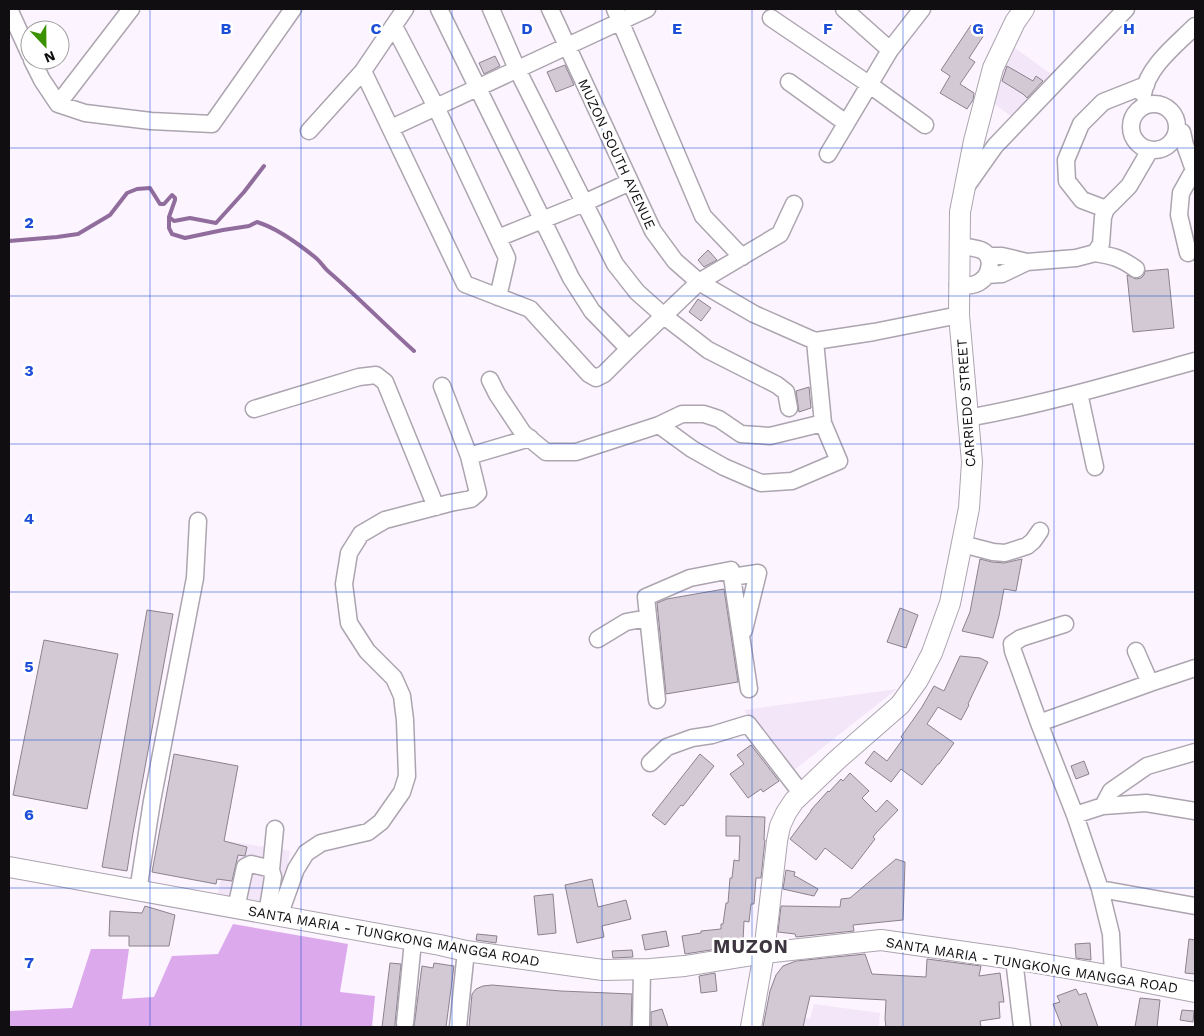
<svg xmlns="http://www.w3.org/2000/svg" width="1204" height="1036" viewBox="0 0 1204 1036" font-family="'Work Sans',sans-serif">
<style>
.built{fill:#f4e6f9}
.forest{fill:#dca9ec}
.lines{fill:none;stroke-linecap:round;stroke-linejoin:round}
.stream{stroke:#916d9d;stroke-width:4}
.building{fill:#d2c9d5;stroke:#8b828d}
.minor-casing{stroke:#aca4af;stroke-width:19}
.major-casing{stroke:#aca4af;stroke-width:22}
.minor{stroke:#fff;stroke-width:16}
.major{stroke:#fff;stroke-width:20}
.grid{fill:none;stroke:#1d4ed8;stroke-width:1;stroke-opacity:0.55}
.labels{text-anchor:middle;stroke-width:5;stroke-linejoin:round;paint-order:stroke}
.street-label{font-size:14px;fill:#110e12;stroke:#fff}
.district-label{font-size:19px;font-weight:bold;letter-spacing:1px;fill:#3d3640;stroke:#fff}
.grid-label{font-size:16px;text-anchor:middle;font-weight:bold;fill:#1d4ed8;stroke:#fff;stroke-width:5;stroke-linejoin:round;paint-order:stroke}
</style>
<rect width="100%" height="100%" fill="#fcf4fe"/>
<!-- built -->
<path class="built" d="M1011,45L1055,77L1016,120L989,100Z
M897,689L789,774L744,710Z
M227,841L290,851L281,910L217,900Z
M814,1004L880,1013L879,1027H760L764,1011L810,1019Z"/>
<!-- forest -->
<path class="forest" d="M233,924L348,944L340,992L375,996L372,1027H9V1011L72,1008L91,949H129L122,999L154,997L172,956L218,954Z"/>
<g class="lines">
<!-- stream -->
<path class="stream" d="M169,217V228L172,234L185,238L223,230L249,226L257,222C277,228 300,245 316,258C321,262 324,268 329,272C358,297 385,325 414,351
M9,241L57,237L78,234L110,215L127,193L137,189L150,188L160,204H164L172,195L175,198V200L169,217L174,221L190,218L216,223L244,192L264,166"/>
</g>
<!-- building -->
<path class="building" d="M971,25L984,35L969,58L975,62L960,84L974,93L973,100L967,109L940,93L950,76L941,70Z
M495,56L500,66L484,74L479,63Z
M565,65L574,85L556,92L547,72Z
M1007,66L1033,81L1036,76L1043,81L1027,98L1023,94L1002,81Z
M708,250L717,260L704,267L698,260Z
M1168,269L1174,328L1133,332L1127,275L1136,279L1141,278L1144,275L1145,271Z
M698,299L711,308L701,321L689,312Z
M809,387L811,408L799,412L796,391Z
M980,559L992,562L1004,563L1022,559L1016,591L1004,589L999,616L993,638L962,631L970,612Z
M724,589L738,682L666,694L657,603L667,599Z
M900,608L918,615L906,648L887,642Z
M147,610L173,614L133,833L127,871L102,867Z
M44,640L118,654L87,809L13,795Z
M960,656L980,658L988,662L968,704L969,705L961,720L938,707L927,724L954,743L939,764H938L922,785L901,769L891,782L865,763L874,751L887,761L903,739L901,737L922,707L934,686L944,691Z
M751,745L779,781L763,792L761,789L748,798L730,774L744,764L737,755Z
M174,754L238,766L224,841L247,847L245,856L238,855L232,881L217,879L216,884L152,872Z
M700,754L714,766L683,806L681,805L665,825L652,815Z
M1084,761L1089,774L1076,779L1071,766Z
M850,773L869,791L862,798L876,812L887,800L898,810L876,833L873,837L875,839L852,869L825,848L816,860L790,839L811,811V810L828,791L829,792L841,779L843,781Z
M726,816L765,817L764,840H765L761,878H756L754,904H751L749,922L744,921L743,941L741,945L730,946H717V949L685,954L682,936L701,933V931L721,929V924H723L726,903H728L730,878H732L734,860L739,861L740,836H726Z
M896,859L905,862L903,920L853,925L854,931L796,937L795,934L778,932L781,906L840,907L841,899L850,898Z
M786,870L795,872L794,876L797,877L818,889L814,896L783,889Z
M592,879L598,907L626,900L631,919L602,926L604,937L577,943L565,885Z
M553,894L556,933L538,935L534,896Z
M145,906L175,915L169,946H129V936H109L110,911L142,913Z
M666,931L669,946L645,950L642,935Z
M477,934L497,936L496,943L476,940Z
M1189,939L1195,940V974L1185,973Z
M1090,943L1091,960L1076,958L1075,944Z
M632,950L633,957L613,958L612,951Z
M865,954L872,974L926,977L927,959L981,966L979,976L1000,973L1004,1002H999L1000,1018L980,1021L981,1027H886L885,1019L886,1000L810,996L803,1027H763L770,991L776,975L783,966L796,961Z
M390,963L401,964L395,1023V1027H382Z
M434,963L454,966L446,1027H414L422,966L433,968Z
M715,973L717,991L701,993L699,976Z
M492,985L561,991L632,994L631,1027H469L472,994L476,989L483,986Z
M1076,989L1079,995L1086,993L1098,1027H1062L1053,1004L1060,1002L1057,996Z
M1140,998L1160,1000L1157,1027H1135Z
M662,1009L668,1027H651V1012Z
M1182,1010L1194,1011L1193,1022L1180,1020Z"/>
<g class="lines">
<!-- minor casing -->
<g class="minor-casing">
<path id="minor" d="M9,9L30,55
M439,9L571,278L592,311L629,349
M491,9L517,69L615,264L637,292L664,316L708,350L777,385L786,392L789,408
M550,9L653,231L675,261L699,282L754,314L815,341L874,332L959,315
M615,9L703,216L742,257
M844,9L890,50
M771,18L870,85L925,125
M394,26L436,107L507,258L498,297
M32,60L42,80L58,104L85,113L151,121L212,124L293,9
M363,71L465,284L530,309L589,374L596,378L604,374L629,349L699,282L780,234L794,204
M789,82L846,123
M1143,94C1148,66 1176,45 1195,26
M58,104L131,9
M1131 127a23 23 0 1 1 46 0a23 23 0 1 1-46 0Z
M391,128L647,9
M309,131L363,71L405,9
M1182,132L1185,145L1194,170
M828,154L890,50L922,9
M966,187L995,146L1126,9
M1106,209L1082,200L1067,181L1066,160L1081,124L1103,102L1146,85
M498,238L584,203L630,182
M1095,253C1113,256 1121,258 1136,269
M1188,253L1179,215L1181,193L1195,168
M988,256H1002L1027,262L1076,258L1095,253L1101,244L1103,217L1106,209L1129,186L1150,150
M987,275L1002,274L1027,262
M958,285C965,286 975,286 981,281C990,275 994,257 983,251C978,248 966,247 960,246
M490,380L497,394L523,433L546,452H576L659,425L692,449L724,467L761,483L792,481L839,461L823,423L815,341
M442,386L469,456
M1079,393L1095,467
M254,409L359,377L376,375L385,382L436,507
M968,418C1045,404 1120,382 1195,361
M659,425L682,414H704L719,419L741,434L770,436L823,423
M962,544L993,552L1005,553L1027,546L1033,541L1040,531
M732,577L758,573L744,630
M1065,624L1021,638L1012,644L1013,651L1039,723L1075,815L1100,889L1111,934L1113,976
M598,639L626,622L648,618
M1136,651L1150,683
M657,700L646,597L690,578L731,570L749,689
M1039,723L1150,683L1195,668
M650,763L667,747L692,738L712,735L748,724L801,793
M1103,806L1111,791L1147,766L1195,752
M1075,815L1103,806L1146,803L1195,811
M271,870L275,829
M1100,889L1195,906
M138,891L152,801L195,578L198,521
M236,908L245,867L251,864L268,868L271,870L273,877L267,914
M279,916L296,869L306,853L321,843L368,832L381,822L402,792L407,776L405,720L402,696L394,678L367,651L349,623L344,584L349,553L361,534L385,520L450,503L471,499L478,493L469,456L530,438
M1014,959L1022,1027
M405,1023L413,941
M458,1027L466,951
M641,1027L642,969"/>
</g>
<!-- major casing -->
<g class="major-casing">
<path id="major" d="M9,867L440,945L466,951L603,970L650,969L685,966L764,953L881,940L1014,959L1113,976L1195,992
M751,1027L764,953L777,841L780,826L786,813L794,801L838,759L900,705L918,680L932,653L950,603L969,508L972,462L959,315L960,212L974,141L993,68L1015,22L1024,9"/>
</g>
<!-- minor -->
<use href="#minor" class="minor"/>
<!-- major -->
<use href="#major" class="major"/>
</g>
<!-- grid -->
<path class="grid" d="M150,9V1027M301,9V1027M452,9V1027M602,9V1027M752,9V1027M903,9V1027M1054,9V1027M9,148H1195M9,296H1195M9,444H1195M9,592H1195M9,740H1195M9,888H1195"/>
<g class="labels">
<!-- street labels -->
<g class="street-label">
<text transform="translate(617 154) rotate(65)" y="5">MUZON SOUTH AVENUE</text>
<text transform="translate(966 403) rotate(-94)" y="5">CARRIEDO STREET</text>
<text transform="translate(394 936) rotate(10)" y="5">SANTA MARIA - TUNGKONG MANGGA ROAD</text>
<text transform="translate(1032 965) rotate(9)" y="5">SANTA MARIA - TUNGKONG MANGGA ROAD</text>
</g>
<!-- district labels -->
<g class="district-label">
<text x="751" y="953">MUZON</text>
</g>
</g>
<g class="grid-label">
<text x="226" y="34">B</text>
<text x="376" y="34">C</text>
<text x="527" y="34">D</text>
<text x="677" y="34">E</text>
<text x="828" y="34">F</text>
<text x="978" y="34">G</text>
<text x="1129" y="34">H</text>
<text x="29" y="228">2</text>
<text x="29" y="376">3</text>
<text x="29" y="524">4</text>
<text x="29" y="672">5</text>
<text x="29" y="820">6</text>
<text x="29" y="968">7</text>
</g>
<!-- border -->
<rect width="1204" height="1036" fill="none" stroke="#110e12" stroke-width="20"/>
<!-- north arrow -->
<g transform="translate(45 45) rotate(158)"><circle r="24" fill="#ffffff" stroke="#a09fa0"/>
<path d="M0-4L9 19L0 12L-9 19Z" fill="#3b9200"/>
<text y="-8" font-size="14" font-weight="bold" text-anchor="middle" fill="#110e12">N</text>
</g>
</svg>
